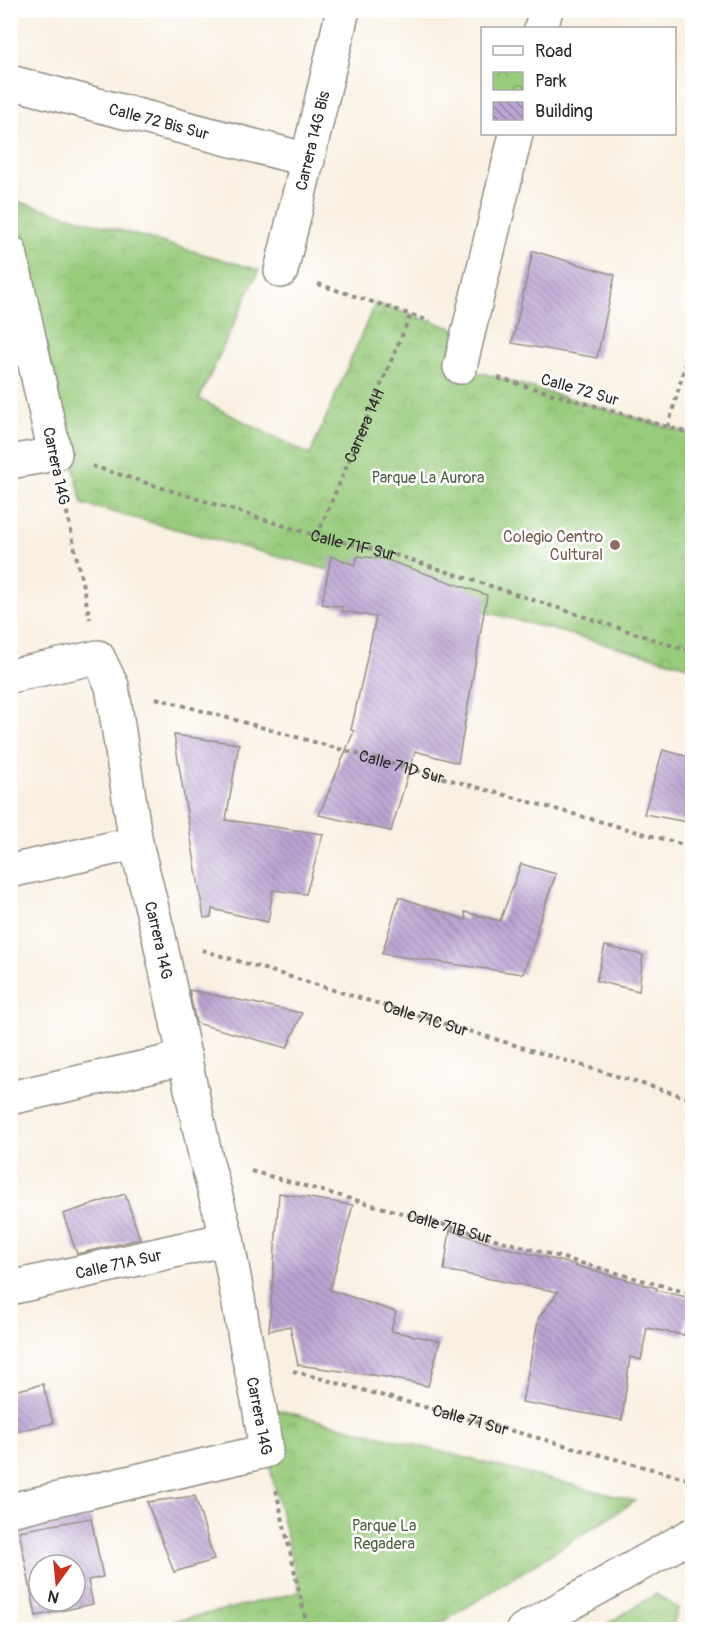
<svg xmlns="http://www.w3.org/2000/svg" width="703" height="1640" viewBox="0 0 703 1640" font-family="Pangolin,sans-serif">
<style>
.park{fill:url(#park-crowns);stroke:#627b54;stroke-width:1.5}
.building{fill:url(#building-back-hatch);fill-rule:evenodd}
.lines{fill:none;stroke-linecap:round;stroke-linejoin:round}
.minor-casing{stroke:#928e86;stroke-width:36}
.path{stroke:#928e86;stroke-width:4;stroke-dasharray:4.5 4.5;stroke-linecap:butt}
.minor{stroke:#fff;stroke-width:33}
.education-dot{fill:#8d6e63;stroke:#fff;stroke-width:2}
.labels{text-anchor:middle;stroke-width:5;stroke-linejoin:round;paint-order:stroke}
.street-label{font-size:16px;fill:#2b2b2b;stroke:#fff}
.park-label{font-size:16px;fill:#516347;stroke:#fff}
.education-label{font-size:16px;fill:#785e54;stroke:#fff;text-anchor:end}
</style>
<defs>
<pattern id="park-crowns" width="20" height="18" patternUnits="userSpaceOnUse" patternTransform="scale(1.5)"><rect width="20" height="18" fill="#98cb7c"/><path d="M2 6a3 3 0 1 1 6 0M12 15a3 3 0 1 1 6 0" fill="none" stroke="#83ae6b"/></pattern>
<pattern id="building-back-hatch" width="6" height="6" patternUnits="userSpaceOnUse" patternTransform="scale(1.5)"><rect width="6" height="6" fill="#bca4d2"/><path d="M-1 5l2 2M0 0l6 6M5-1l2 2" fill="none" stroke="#9986ab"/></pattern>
</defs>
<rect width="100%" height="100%" fill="#fff"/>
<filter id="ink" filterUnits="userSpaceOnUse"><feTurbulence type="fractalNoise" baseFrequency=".0167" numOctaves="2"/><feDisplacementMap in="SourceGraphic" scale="12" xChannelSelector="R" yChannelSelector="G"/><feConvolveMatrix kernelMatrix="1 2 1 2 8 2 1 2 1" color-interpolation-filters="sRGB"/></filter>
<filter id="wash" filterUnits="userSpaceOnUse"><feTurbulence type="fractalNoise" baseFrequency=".008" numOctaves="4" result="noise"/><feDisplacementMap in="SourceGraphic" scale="24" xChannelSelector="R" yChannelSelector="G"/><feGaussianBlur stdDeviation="1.35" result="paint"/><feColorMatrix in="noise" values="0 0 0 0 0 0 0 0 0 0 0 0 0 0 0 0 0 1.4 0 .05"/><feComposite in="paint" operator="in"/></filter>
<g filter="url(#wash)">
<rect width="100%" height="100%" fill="#f9f0e2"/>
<!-- park -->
<path class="park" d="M13,200L259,270L199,399L310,455L375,303L468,333L460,367L692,434V667L82,504Z
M259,1405L635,1501L432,1629L137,1630L300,1592L266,1451Z
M656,1594L678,1608L672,1629H599Z"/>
<g id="blocks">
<!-- building -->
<path class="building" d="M533,251L615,275L597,358L512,343Z
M331,556L355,565L358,556L384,559L487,595L458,763L415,751L391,831L319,815L354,731L351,730L376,617L342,611L343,607L322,604Z
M174,735L239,744L226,820L323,834L306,894L273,890L268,922L212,909L211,917L204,918Z
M663,750L693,758V823L644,814Z
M521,864L556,874L536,931H538L523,974L382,954L399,897L466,920L465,912L500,921Z
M605,946L643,955L639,991L596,981Z
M189,990L302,1013L287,1048L196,1023Z
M279,1193L353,1205L330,1290L396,1312L391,1331L440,1341L428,1386L386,1377L298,1365L290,1326L269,1331Z
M125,1194L140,1239L77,1254L63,1214Z
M450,1230L491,1244L576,1265L575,1268L576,1266L657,1288L656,1290L691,1298L684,1335L647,1328L641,1360L630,1357L622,1420L522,1402L539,1317L558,1292L444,1270Z
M43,1384L53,1423L10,1433V1392Z
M195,1496L214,1560L174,1572L147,1502Z
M91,1518L103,1577L88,1580L93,1604L36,1616L19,1531ZM39,1565H75V1601H39Z"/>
</g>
</g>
<g filter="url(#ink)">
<use href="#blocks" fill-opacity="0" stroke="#928e86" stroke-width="1.5"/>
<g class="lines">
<!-- minor casing -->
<g class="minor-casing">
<g id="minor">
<path d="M541,28L546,10"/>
<path id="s7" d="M10,82L308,160"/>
<path d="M10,252L55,454L10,462"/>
<path id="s8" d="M281,271L343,10"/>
<path d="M460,367L516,134"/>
<path id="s9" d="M10,676L98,657L112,686L136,843L159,937L206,1159L227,1239L249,1359L259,1405L266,1451L10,1510"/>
<path d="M10,871L136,843"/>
<path d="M10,1098L185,1058"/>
<path id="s10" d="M10,1288L227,1239"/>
<path d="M523,1630L692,1535"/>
</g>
</g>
<!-- path -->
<g class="path">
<path d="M318,284L430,321"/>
<path d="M498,378L692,434"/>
<path d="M668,427L692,340"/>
<path id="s1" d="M92,466L317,536L393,554L692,652"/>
<path d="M63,494L90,619"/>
<path id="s2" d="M317,536L411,314"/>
<path id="s3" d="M156,698L692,847"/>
<path id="s4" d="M202,950L692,1099"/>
<path id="s5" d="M251,1171L692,1294"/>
<path id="s6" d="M293,1371L692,1480"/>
<path d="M276,1490L308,1630"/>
</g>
<!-- minor -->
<use href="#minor" class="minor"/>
</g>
</g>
<!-- markers -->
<circle class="education-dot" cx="615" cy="545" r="6"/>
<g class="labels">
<!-- street labels -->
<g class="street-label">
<text dy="6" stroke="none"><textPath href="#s7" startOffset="154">Calle 72 Bis Sur</textPath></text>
<text dy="6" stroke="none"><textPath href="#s8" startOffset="134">Carrera 14G Bis</textPath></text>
<text transform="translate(580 389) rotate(16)" y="6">Calle 72 Sur</text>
<text dy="6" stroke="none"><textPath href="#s2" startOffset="120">Carrera 14H</textPath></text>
<text transform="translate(57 466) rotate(78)" y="6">Carrera 14G</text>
<text dy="6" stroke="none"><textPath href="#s1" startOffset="273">Calle 71F Sur</textPath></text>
<text dy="6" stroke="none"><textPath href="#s3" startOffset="255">Calle 71D Sur</textPath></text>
<text dy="6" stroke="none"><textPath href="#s9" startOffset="381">Carrera 14G</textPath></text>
<text dy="6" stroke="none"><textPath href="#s4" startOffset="234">Calle 71C Sur</textPath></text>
<text dy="6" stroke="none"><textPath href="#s5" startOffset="206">Calle 71B Sur</textPath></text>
<text dy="6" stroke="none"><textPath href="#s10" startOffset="111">Calle 71A Sur</textPath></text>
<text transform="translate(260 1416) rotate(79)" y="6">Carrera 14G</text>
<text dy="6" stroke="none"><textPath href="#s6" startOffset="184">Calle 71 Sur</textPath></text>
</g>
<!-- park labels -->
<g class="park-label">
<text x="428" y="483">Parque La Aurora</text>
<text x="384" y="1531">Parque La<tspan x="384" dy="18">Regadera</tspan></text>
</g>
<!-- education labels -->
<g class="education-label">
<text x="603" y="542">Colegio Centro<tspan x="603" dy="18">Cultural</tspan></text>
</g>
</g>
<!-- margin -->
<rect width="703" height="1640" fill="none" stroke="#fff" stroke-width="36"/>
<!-- legend -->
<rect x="481" y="27" width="195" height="108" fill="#ffffff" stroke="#aaaaaa" stroke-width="1.5"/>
<rect x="493" y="46" width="30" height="9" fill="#ffffff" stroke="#aaaaaa" stroke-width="1.5"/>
<text x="535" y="57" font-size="18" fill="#2b2b2b">Road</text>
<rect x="493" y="72" width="30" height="18" fill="url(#park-crowns)" stroke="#aaaaaa" stroke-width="1.5"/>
<text x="535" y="87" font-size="18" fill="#2b2b2b">Park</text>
<rect x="493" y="102" width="30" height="18" fill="url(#building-back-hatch)" stroke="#aaaaaa" stroke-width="1.5"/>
<text x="535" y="117" font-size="18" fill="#2b2b2b">Building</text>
<!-- north arrow -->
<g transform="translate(57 1583) rotate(195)"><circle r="28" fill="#ffffff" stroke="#aaaaaa" stroke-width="1.5"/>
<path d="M0-4.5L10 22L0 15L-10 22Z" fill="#c8321e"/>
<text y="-9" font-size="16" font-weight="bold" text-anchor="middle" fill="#2b2b2b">N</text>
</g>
</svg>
